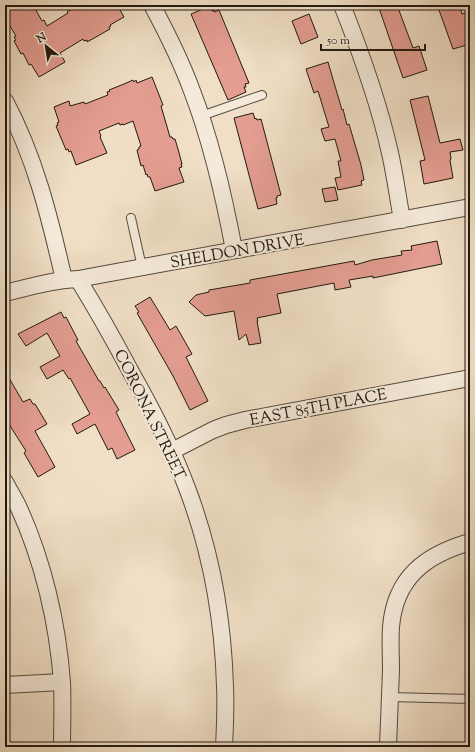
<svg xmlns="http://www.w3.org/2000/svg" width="475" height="752" viewBox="0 0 475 752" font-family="'Sorts Mill Goudy',serif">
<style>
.building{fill:#e39d91;stroke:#211910}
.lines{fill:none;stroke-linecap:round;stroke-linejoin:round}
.lane-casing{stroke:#554a3e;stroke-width:10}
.street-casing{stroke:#554a3e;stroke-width:18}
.lane{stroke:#f5eada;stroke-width:8}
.street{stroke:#f5eada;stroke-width:16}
.labels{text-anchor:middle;stroke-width:4;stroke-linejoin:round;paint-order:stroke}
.street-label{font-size:16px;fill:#211910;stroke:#f5eada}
</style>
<rect width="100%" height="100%" fill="#f0dfc6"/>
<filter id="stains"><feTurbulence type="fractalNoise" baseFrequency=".005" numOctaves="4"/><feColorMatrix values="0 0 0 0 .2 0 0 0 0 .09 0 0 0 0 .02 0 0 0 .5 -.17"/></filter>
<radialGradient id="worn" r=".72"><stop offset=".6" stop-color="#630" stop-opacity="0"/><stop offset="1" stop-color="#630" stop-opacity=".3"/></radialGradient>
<!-- building -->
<path class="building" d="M5,5H33L42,21L44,20L47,26L68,13L67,12L78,5H117L124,17L110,25L111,26L109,27L110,29L96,37L87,42V40L84,41L83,39L60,53L65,62L39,77L31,64L29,65L23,53L21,54L14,41L16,40L14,37L16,36L5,18Z
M378,5H397L413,48L419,46L427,70L403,78Z
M452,5H459L462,14L470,11V44L453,49L439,10Z
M210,6L212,11L214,10V12L219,10L249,83L245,84L246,87H244L246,92L228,100L191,14Z
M309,14L318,37L301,44L292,21Z
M328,62L342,110L343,109L347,125L349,124L361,165L364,180L361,181L362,185L338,190L335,178L341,177L338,161H341L335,139L325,141L321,129L329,127L318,91L314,93L306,69Z
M152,77L163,105L161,106L170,137H172L173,139H175L178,149L182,164H181L182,167L179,168L184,182L155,191L150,177H148L147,174L146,175L143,165L141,166L137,150L139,149V147L141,146L133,121L123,125V124L120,125L119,123L99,131L101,136L100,137L107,153L76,165L71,151L69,152L68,149L66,150L56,126L58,125L57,123L59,122L54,107L69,101L70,106L84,102L85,104L108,95L107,92L110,91L109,90L124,84L133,80L134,82L136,80L137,83Z
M428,96L440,143L460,139L463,150L450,152L451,159L450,160L453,178L424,184L420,161L425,160L410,100Z
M253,113L255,119L256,118L257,120L261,119L281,195L277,196V198H276L277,204L258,209L234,118Z
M335,187L338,200L325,202L322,189Z
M437,241L442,264L373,278V276L349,280L351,287L335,290L334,283L277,294L281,313L257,318L258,321H257L261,343L249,345L246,334L239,340L234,311L205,316L189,302L196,295L209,292V290L250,283V280L354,261L355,265L372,260L402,255L401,251L412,250L411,246Z
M150,297L170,330L176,326L192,354L186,357L208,401L190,410L173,376L137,313L139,312L135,306Z
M61,312L64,318L66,317L78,340L76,341L99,381H100L104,388L105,387L119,410L116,412L135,450L117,459L112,448L108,450L95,424L77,434L72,424L90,414L70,378L69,379L63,370L47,379L40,367L60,356L47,333L26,346L18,334Z
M5,371L23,402L30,399L33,404H35L47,424L35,431L55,467L38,477L24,453L26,451L5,418Z"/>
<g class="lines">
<!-- lane casing -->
<g class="lane-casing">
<path id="lane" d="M201,116L262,95
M131,218L142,267
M390,697L470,699"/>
</g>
<!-- street casing -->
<g class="street-casing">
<path id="street" d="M152,5C167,33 181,61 192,91C212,143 224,196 234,250
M342,5C361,53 379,103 390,153C395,175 398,198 402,220
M5,101C35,157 50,218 64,280
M78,279C97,310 115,342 132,374C153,411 172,448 187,488C211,551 223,619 225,686C226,707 225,727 224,747
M5,293C29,287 53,280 78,279L470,207
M172,451L213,430L226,425L245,420L470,378
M5,482C9,490 14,498 18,506C43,560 58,624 62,683C63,704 62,726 62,747
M5,685L62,682
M388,747C389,721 390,696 391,670C391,656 390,641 391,627C395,578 425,555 470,542"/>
</g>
<!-- lane -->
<use href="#lane" class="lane"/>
<!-- street -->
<use href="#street" class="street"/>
</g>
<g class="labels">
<!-- street labels -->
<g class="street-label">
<text transform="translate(237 250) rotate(-10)" y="6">SHELDON DRIVE</text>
<text transform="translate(318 406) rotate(-11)" y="6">EAST 85TH PLACE</text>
<text transform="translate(151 414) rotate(64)" y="6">CORONA STREET</text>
</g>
</g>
<!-- margin -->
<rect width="475" height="752" fill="none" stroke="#f0dfc6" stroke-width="20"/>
<rect x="6" y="6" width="463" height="740" fill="none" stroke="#211910" stroke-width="2"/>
<rect x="10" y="10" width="455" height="732" fill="none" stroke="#211910"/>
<!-- north arrow -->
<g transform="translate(46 46) rotate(330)" stroke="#f5eada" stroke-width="3" paint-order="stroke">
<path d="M0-3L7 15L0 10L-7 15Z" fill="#211910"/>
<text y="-6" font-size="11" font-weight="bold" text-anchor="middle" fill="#211910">N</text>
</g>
<!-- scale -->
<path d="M321 44v6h104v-6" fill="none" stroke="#211910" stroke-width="2"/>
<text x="327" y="44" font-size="12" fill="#211910" stroke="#f5eada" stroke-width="3" paint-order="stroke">50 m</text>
<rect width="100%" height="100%" filter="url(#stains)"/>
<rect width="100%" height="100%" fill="url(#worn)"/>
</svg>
